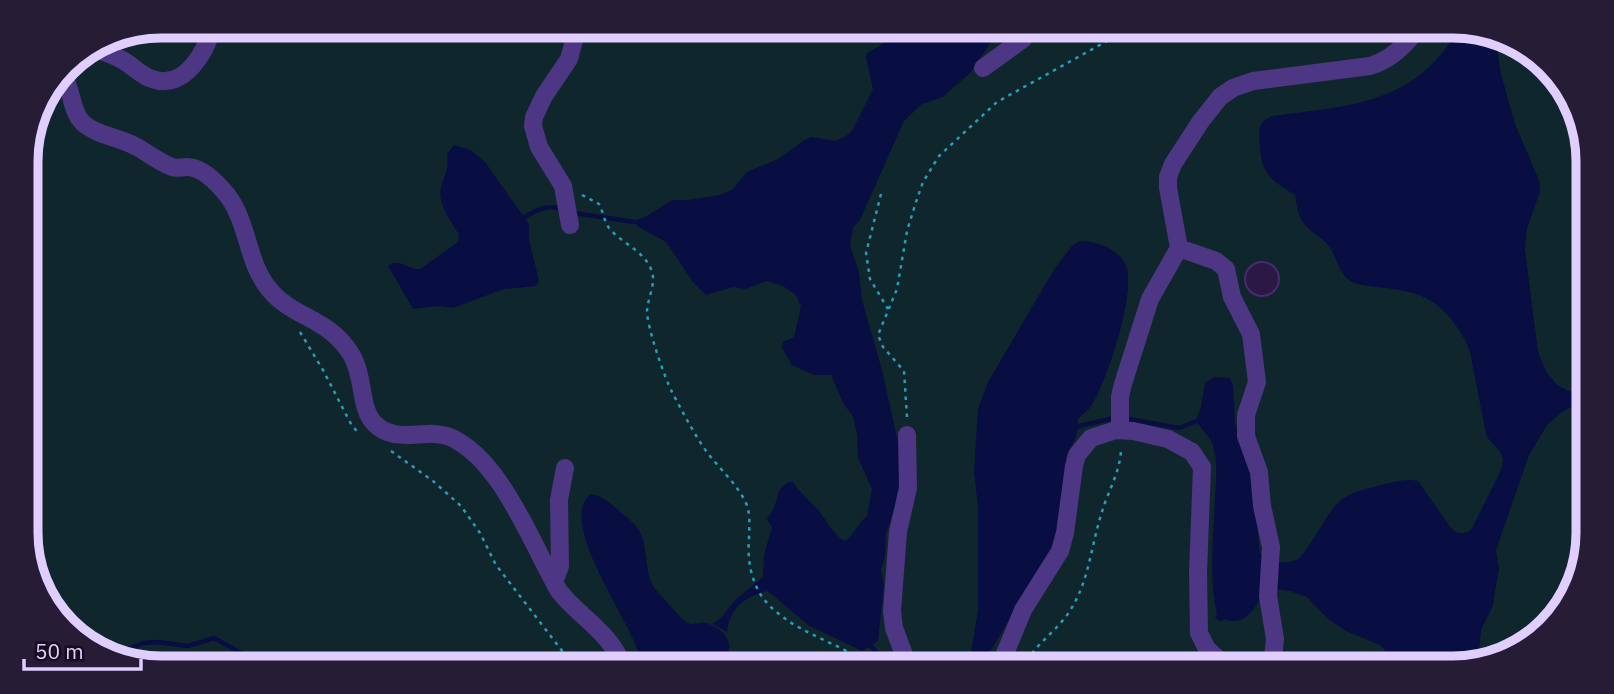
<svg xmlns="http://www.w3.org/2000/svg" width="1614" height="694" viewBox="0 0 1614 694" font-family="'IBM Plex Sans',sans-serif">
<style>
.green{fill:#10262d}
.water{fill:#080e41}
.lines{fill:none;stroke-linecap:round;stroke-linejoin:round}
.stream{stroke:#080e41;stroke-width:4.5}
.building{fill:#2c1844;stroke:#4a2a71;stroke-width:2}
.path{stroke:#2a9cb7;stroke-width:2.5;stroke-dasharray:3.5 5;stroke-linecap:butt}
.minor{stroke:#4d3683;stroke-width:18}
.rim{fill:none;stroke:#e0ceff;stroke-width:9}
</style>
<rect width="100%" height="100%" fill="#160d23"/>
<!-- green -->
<path class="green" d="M162,26H1452L1504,36L1559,79L1587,144L1588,532L1578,584L1528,645L1461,667L162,668L110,658L60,621L29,558L27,153L40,102L72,60Z"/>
<!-- water -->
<path class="water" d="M906,26H925L940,32L974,28L988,33L991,42L971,72L943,97L922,104L904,121L860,220L853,228L850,245L859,272L862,300L882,370L901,456L898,498L886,534L885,557L881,570L884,585L878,641L862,651L808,625L768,591C745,596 730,608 727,632L713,624L721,618L735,600L763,577L764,555L772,527L767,519C768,516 772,513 773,509C780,496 774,493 788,482H793C801,494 810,501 819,511C827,521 834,536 845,541C854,535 858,523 867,516L872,489L858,458L857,435L853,416L843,403L831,375H814L792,365L782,348L783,342L794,337L801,306L796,295L783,286L767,281L745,289L733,287L706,295L693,282L666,242L637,226L638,219L645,217L672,200H687L720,195L732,190L747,172L778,159L806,139L812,137L835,141L846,136L853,129L873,89L866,58L867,53L893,38Z
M1459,28L1495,35L1501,74L1515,124L1539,180L1540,192L1527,228L1525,249L1538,352L1547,373L1557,385L1571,392L1575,401L1573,406L1562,412L1547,425L1529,455L1496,550L1499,569L1495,591L1493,606L1481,630L1478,662L1461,667H1393L1389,655L1380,645L1346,631L1328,619L1307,597L1290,591L1265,588C1258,605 1246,628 1224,619L1221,622L1215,618L1217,614C1208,575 1214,534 1215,495C1216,479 1218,461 1213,446C1210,434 1200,430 1196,420L1201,407L1205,383L1214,377L1230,378L1233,386L1235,422L1241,445L1252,470L1260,553L1264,559C1275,561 1286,565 1296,560C1306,557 1326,512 1341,500C1352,491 1367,489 1381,485C1394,482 1405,478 1418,481L1451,528C1458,534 1462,535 1471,530L1501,470L1503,460L1501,453L1487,437L1485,429L1470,352C1466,339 1459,330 1451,319C1425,286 1394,291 1357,284C1338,278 1339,259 1328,245C1321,236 1309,232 1303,222C1297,214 1297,205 1295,195C1286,189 1275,183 1268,174C1262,166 1261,158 1260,148C1259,133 1256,122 1273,116C1352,105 1415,105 1459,28Z
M454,145L471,150L485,162L529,224V239L539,281L536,286L504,289L453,308L438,306L413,309L388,266C400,257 407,270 420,269L458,242L459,234C451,222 437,203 441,187C445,175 449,168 447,154Z
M1080,241C1096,241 1120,249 1126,266C1136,294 1108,377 1093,403C1090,409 1083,414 1078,419L1077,435L1066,457L1065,508L1053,547L991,650L975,662L970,658L978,611V508L974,471L978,409L988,382L1055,268L1072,246Z
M591,494C603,496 610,503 619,511C627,517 636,524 641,534C648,550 645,579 656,590C664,598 678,616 686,622C693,627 699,621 706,623C731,631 736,648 720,668H643C640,657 637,647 632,637C621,609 558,518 591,494Z"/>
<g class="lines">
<!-- stream -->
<path class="stream" d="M574,213L641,223
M524,217C538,210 547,204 562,209
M1571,402L1587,397
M1123,418L1179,428L1202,419
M1075,427L1114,418
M868,643L891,668
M113,658L125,650L144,643L158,642L188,646L214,638L268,668
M968,668L974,658"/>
</g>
<!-- building -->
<path class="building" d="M1245 279a17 17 0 1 1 34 0a17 17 0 1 1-34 0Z"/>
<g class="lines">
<!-- path -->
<path class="path" d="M881,194L866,253L870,279L888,309
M582,195L599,204C603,211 604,221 609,228C621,243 643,250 651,269C657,282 648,297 647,311C647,327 664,376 672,392C682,411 692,430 704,448C717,467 736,482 746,503C751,515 749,527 749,540C747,562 752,587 768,604C797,635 841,642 873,668
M300,332L323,370L352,426L358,432
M907,417L904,371L883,347L878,335L897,289L907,231L916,202L923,182L939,156L997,102L1134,26
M391,451L433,481L461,506L480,533L496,565L563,652L567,668
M1023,668C1034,644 1058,631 1071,609C1089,580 1091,547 1101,515C1107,493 1121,471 1121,448"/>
<!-- minor -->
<path class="minor" d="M98,50C107,53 116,56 124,61C134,67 142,76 152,79C185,91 206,51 213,26
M983,68L1023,39L1032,26
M62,74C73,89 70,109 82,122C86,127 94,130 100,133C111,137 124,140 135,146C147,152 158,162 172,167C178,169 181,167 187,167C200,167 214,180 222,189C249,217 245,260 269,289C292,318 328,317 351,354C365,377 359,407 374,423C396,446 425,427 450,437C502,460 532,545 559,591C579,617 614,635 623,668
M570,225L563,186L539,147L533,126L534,117L544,96L569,59L578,26
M1179,248L1216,261L1226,269L1232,297L1251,334L1257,382L1246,415V436L1259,472L1262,506L1271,547L1268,596L1275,639L1272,668
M1120,430V397L1123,384L1150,299L1179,248L1168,188V177L1173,164L1201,121L1220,97L1233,88L1253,81L1370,66C1393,59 1405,44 1421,26
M907,435L908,488L898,532L892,611L894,628L909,668
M554,582L560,566L559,500L565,468
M999,668L1023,610L1060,551L1065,533L1074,466L1077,455L1091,438L1116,430L1133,431L1168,439L1192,452L1202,467L1198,573L1199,633L1207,649L1228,668"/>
</g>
<!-- crop -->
<path d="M0 0H1614V694H0ZM161 38H1453A123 123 0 0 1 1576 161V533A123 123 0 0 1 1453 656H161A123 123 0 0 1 38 533V161A123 123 0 0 1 161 38Z" fill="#261c35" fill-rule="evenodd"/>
<path class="rim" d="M161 38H1453A123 123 0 0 1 1576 161V533A123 123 0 0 1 1453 656H161A123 123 0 0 1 38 533V161A123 123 0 0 1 161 38Z"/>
<!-- scale -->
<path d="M24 659v10h117v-10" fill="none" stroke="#e0ceff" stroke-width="3.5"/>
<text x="35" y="659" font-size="21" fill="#e0ceff" stroke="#160d23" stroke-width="5" paint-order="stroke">50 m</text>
</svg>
